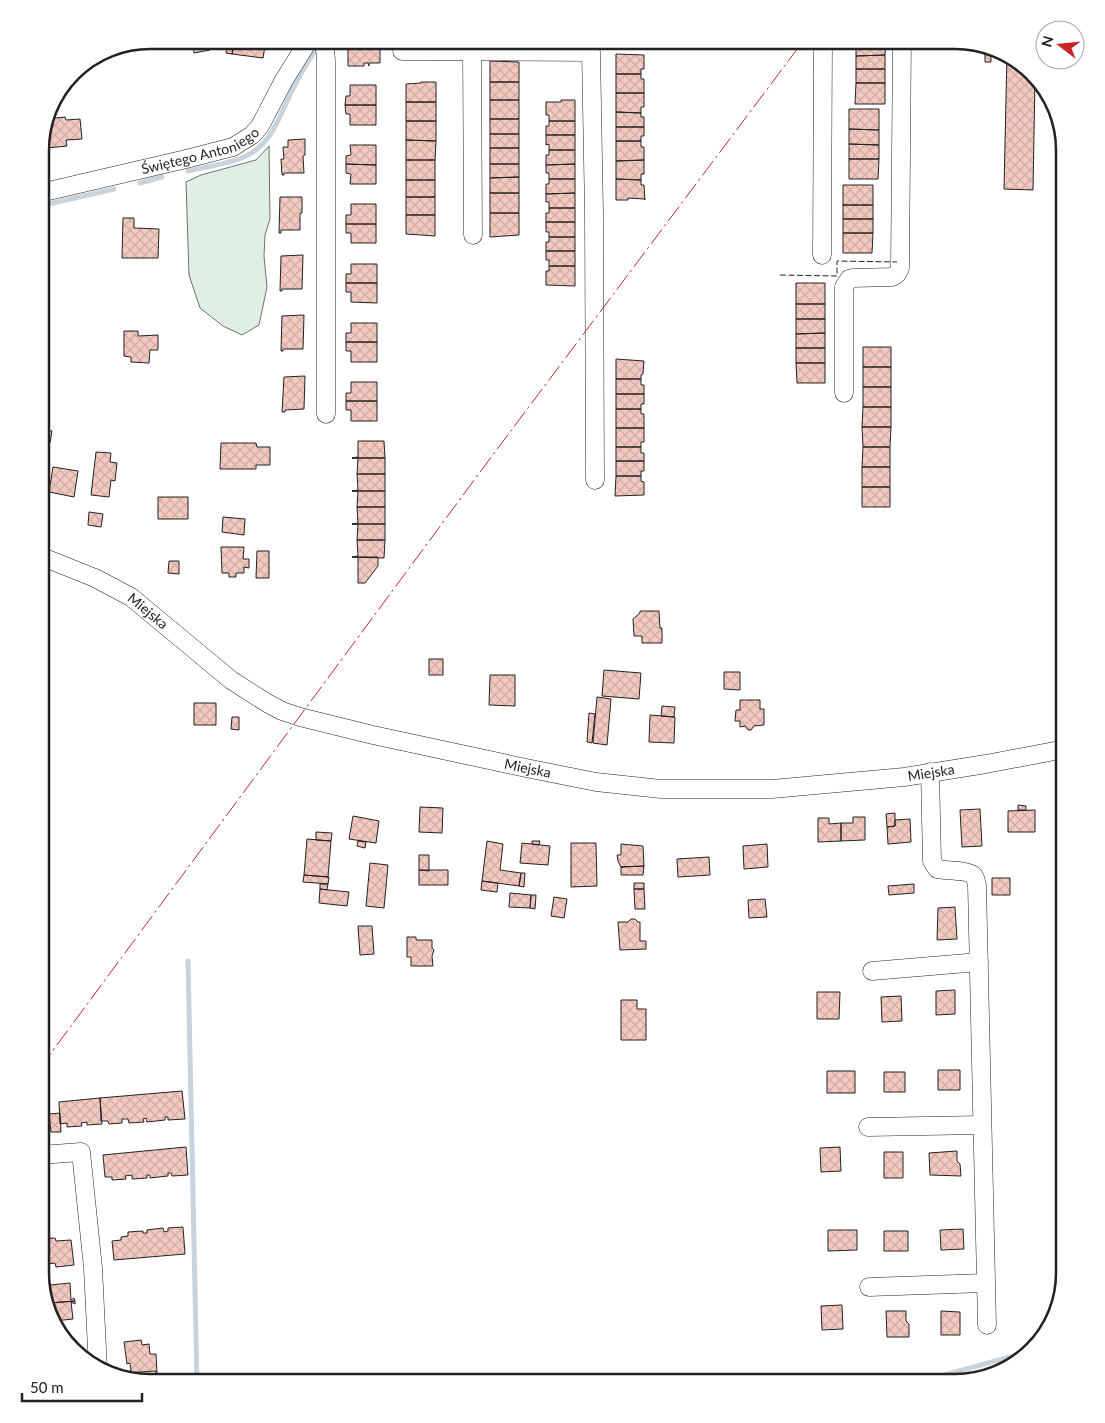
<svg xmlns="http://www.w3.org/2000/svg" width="1105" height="1423" viewBox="0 0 1105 1423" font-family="Lato,sans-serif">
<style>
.green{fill:#e0efe3;stroke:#6f6f6f}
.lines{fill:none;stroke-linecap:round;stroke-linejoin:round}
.stream{stroke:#c7d3dd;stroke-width:5}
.building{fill:url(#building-cross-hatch);stroke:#222}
.minor-casing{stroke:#222;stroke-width:19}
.minor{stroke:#fff;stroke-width:18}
.fence{stroke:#222;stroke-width:1;stroke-dasharray:6 2.5;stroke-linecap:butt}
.power{stroke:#c62828;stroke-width:1;stroke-dasharray:18 4 2.5 4;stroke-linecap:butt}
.labels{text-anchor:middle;stroke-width:4;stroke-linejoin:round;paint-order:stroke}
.street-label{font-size:14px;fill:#222;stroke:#fff}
.rim{fill:none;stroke:#222;stroke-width:2.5}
</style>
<defs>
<pattern id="building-cross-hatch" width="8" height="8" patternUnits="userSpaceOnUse" patternTransform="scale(1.25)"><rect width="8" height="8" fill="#f3c9c0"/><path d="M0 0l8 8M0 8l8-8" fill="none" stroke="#d0aca5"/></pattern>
</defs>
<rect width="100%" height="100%" fill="#fff"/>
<!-- green -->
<path class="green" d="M269,146L270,219L265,235L264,256L267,287L259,325L242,335L223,326L200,308L189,275L186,182L201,175L256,160Z"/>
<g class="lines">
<!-- stream -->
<path class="stream" d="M188,171C205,167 228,164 244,157C270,146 278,120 289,97C297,80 306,64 316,49
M140,183L162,177
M40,206L114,189
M188,961L197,1383
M915,1383L1028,1352"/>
</g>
<!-- building -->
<path class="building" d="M192,40H208V43L193,46Z
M227,40H235L232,54L226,53Z
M235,40H266L263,58L232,54Z
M353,40H380L353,42Z
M856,40H886L885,55L856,56Z
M380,41V63H369V66L368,63H364V66H348V48H353V42Z
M208,43L210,50L194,53L193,46Z
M985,47L991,49V62H985Z
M616,54L644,55V69H641V74H616Z
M1007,54L1010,55L1035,78L1033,190L1004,189Z
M885,55V69H856V56Z
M490,61L519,62V82H490Z
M856,69H885V83H856Z
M616,74H641V79H644V93H616Z
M421,82H436V102H406V84L421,83Z
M490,82H519V100H490Z
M856,83H885V104H855Z
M350,85H376V105H345L346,96H350Z
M616,93H644V107H641V113L616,112Z
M490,100H519V119H490Z
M561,100H575V121H549V115H546V102H561Z
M406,102H436V121H406Z
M345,105H376V125H350V114H346Z
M849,109H879V130L849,129Z
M616,112L641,113V117H644V127H616Z
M65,117L66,120L80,119L82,139L66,140L67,146L47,148L46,140L41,141L47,119Z
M490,119H519V134H490Z
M406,121H436V141L406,140Z
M549,121H575V135H546V126H549Z
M616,127H644V136H641V141H616Z
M849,129L879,130V145L849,144Z
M490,134H519V148H490Z
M546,135H575V150H549V144L546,145Z
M305,139V155L303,156L304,173H284V175H282L281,159H284L283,147H288V140Z
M406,140L436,141L435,160H406Z
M616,141H641V147H644V160L616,161Z
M849,144L879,145V159H849Z
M350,145H376V165L346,164V156L351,155Z
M490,148H519V164H490Z
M549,150H575V164L546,165V155H549Z
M849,159H879L878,179H849Z
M406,160H435V180H406Z
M644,160V174H641V180L616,179V161Z
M346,164L376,165V184H350L351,174L346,173Z
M490,164H519V177L490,178Z
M575,164V179H549V173H546V165Z
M519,177V193H490V178Z
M549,179H575V193L546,194V184H549Z
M616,179L641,180V185H644L645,200L644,199L628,198V200H616Z
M406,180H435V197H406Z
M843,185H873V205H843Z
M490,193H519V213H490Z
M575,193V208H549V202H546V194Z
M280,197H302V213H300V230H281V233H279Z
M406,197H435V215H406Z
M351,204H376V224H346V215H351Z
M843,205H873V219H843Z
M549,208H575V222H546V213H549Z
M490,213H519V235L490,237Z
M406,215H435V236L406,234Z
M123,218H134V228L159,229L158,258H122Z
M843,219H873V233H843Z
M546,222H575V237H549V232H546Z
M346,224H376V243H351V233H346Z
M843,233H873L872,253H843Z
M549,237H575V251H546V242H549Z
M546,251H575V266H549V260H546Z
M303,255L302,289H282V291H280L281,256Z
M351,264H377V283H346V274H351Z
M549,266H575V286L546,285V271H549Z
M346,283H377V303L351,302V292H346Z
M796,283H825V304H796Z
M796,304H825V319H796Z
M304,315L303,349H283V351H281L282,316Z
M796,319H825V333L796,334Z
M351,323H377V342H346V333H351Z
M124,331H138V336L158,335V350H150L149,363L131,362V357L124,356Z
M825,333V348H796V334Z
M346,342H377V362H351V351H346Z
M863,347H891V367H863Z
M796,348H825V363H796Z
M616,359L644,361L643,374L641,375V379H616Z
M796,363H825V383H797Z
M863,367H891V387H863Z
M305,376L304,409L285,410V412H282L284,377Z
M616,379H641V385H644V394H616Z
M351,382H377V401H346V393H351Z
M863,387H891V407H863Z
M616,394H644V404H641V409H616Z
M346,401H377V421H351V410H346Z
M863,407H891V427H862Z
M616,409H641V414H644V428H616Z
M862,427H891L890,447H863Z
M616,428H644V442H641V447H616Z
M40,429L52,431L50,443L40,441Z
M358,441H384L385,458H352L358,457Z
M221,443H256L257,447H270V465H256V469H220Z
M616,447H641V453H644V461H616Z
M863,447H890V467H862Z
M96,452L111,453L110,462L117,463L115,481L111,480L109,497L91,495Z
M352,458H385V474H357L358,458Z
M616,461H644V471H641V476H616Z
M53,467L78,471L74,497L49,492Z
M862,467H890V487H862Z
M357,474H385V491H352L358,490Z
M616,476H641V481L644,482V495L615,496Z
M862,487H890V507H862Z
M352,491H385V507H357L358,491Z
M158,497H188V519H158Z
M357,507H385V524H352L358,523Z
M89,512L103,514L101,527L88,525Z
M223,517L245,519L244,535L222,532Z
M352,524H385V540H357L358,524Z
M357,540H385L384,558L352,557L358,556Z
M221,547H244L243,559H249V568L244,567V573H236V577H229V573H222Z
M257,551H269V578H256Z
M352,557H378V566L365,583H358V557Z
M169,561H179V574L168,573Z
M640,611H659L660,628H662V643H642V636H634L633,619L640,613Z
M429,659H443V675H429Z
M604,670L641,673L639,699L602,696Z
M724,672H740V690L724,689Z
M490,675H515V706L489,705Z
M597,697L611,699L607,745L593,743Z
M740,700H760V709H764V725L754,726L751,730H748L745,726L740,727V721H735L736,710H740Z
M194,703H216V725H194Z
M662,706L675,707L674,717L661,716Z
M589,713L595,714L592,743L587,742Z
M650,715L675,717L674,743L649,742Z
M232,717H239V730L231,729Z
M1018,805L1026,806V810H1018Z
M420,807L443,808L442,833L419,832Z
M980,809L982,846L962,847L960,810Z
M1035,810V832H1008V811Z
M895,813V826L887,827L886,814Z
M353,816L379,821L376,843L349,839Z
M853,817H865V840L841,841V823H853Z
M818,818H829V824L841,823V841L818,842Z
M910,819L911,842L888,844L887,827L895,826V820Z
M316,832L332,833L331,841L316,840Z
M307,839L331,841L328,877L304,875Z
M358,841L366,842L365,848L357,846Z
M487,841L503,844L500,870L521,873L519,886L482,881Z
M532,841H540L539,845L532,844Z
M522,843L550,846L548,865L520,863Z
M571,843H596L597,886L571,887Z
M621,844L643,846L644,866L621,867L618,861L617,855H621Z
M767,844L768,867L744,869L743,846Z
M419,855H429V871L419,870Z
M709,857L710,875L678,877L677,859Z
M370,863L388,865L384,908L366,906Z
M644,866L643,875H621V867Z
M419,870H448V885H419Z
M521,873H525L524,887L519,886Z
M304,875L329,877L328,884L303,882Z
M992,878H1010V895H992Z
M482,881L498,883L497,892L481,890Z
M634,883H644V889H634Z
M320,884H328L327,890L320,889Z
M914,884V893L889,895L888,886Z
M320,889L349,892L347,906L319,903Z
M634,889H644L645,909H635Z
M510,893L531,895L530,908L509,907Z
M531,895H536L535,909L530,908Z
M554,897L567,899L564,918L551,916Z
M765,899L767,917L749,918L748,900Z
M955,907L957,939L937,940L938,908Z
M631,919H635L638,922H640V941H646V949L620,950L618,922H628Z
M358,926H372L374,954L360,955Z
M407,937H416V940H432V948L434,950L432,956L433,966H411V957H407Z
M955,990V1014L936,1015V991Z
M817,992H840L839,1019H817Z
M901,996L902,1021L882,1022L881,997Z
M621,1000H637V1009H646V1040H621Z
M938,1070H960V1090H938Z
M827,1071H855V1093H827Z
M884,1072H905V1092H884Z
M182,1091L185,1119L168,1120V1117H165V1120L147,1122L146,1118L143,1119L144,1122L129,1123L128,1119H122V1123L109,1124L108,1121H101L100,1098Z
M100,1098L102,1124L87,1125V1122L81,1123L82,1126L67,1127V1123L60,1124L59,1102Z
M60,1113L61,1132H51L49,1114Z
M186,1147L188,1175L172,1176L171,1173H168V1176L150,1178V1175H147V1178L132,1179V1175L125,1176L126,1179L112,1180V1177H105L103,1155Z
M840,1147L841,1171L821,1172L820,1148Z
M957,1151V1161L960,1164L961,1176L930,1175L929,1153Z
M884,1152H903V1178H884Z
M183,1227L185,1254L114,1260L112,1241L121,1240V1237L128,1236V1232L143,1231V1233H147V1230L163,1228L164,1232L168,1231V1228Z
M963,1229L964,1249L941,1250L940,1230Z
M828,1230H857V1250L828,1251Z
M884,1231H908V1251H884Z
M55,1238L56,1241L71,1240L74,1265L56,1267L55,1263L40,1265V1239Z
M70,1283L71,1300L74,1298L75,1301L49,1303L47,1295H51L50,1285Z
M75,1301V1304L71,1302L73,1319L54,1321L49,1303Z
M842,1305L843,1329L822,1330L821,1306Z
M886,1311H906V1321L909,1324V1337H887Z
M941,1311L960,1312V1335H941Z
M141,1340L142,1345L149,1344L150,1354H156L157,1373H156V1371L125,1373V1372L131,1371L130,1363L127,1364L124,1342Z
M74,1342L75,1350L68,1343Z"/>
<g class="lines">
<!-- minor casing -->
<g class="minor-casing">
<g id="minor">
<path d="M320,40L325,48L326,61V414"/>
<path d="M402,40V51L591,52L594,213L595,480"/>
<path d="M472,51L473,235"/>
<path id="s1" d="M40,193L186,159L233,147L252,135L260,126L284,80L309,40"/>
<path d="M822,255L823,40"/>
<path d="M844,393V287L849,279L853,278L892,277L897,274L900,268L902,40"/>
<path id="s2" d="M40,556L95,578L131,597L231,680L267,703L282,711L300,717L373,735L526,768L596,782L661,789H772L904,777L986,764L1065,749"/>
<path d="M930,772L932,861L937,869C946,871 969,870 974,876C976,879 976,882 977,885L987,1325"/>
<path d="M872,971L979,962"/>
<path d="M868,1127L982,1125"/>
<path d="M40,1155L81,1152L93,1268L98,1369"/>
<path d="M869,1287L985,1283"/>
</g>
</g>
<!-- minor -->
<use href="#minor" class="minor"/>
<!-- fence -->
<path class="fence" d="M780,275L837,276V261L897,262"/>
<!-- power -->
<path class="power" d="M40,1068L489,460L804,40"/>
</g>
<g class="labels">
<!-- street labels -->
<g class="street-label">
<text dy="5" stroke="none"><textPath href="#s1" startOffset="166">Świętego Antoniego</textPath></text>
<text dy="5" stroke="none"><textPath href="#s2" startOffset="122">Miejska</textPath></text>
<text dy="5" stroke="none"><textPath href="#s2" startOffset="542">Miejska</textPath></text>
<text dy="5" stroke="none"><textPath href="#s2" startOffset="948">Miejska</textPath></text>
</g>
</g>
<!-- crop -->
<path d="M0 0H1105V1423H0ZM150 49H955A101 101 0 0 1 1056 150V1273A101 101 0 0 1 955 1374H150A101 101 0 0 1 49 1273V150A101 101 0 0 1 150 49Z" fill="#fff" fill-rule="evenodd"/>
<path class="rim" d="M150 49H955A101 101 0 0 1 1056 150V1273A101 101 0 0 1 955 1374H150A101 101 0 0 1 49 1273V150A101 101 0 0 1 150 49Z"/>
<!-- north arrow -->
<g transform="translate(1060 45) rotate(286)"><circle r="24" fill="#ffffff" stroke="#a7a7a7"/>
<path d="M0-4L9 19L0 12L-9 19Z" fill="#c62828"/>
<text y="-8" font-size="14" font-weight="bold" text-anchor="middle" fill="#222222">N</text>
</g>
<!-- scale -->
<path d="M22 1393v8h120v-8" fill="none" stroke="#222222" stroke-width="2.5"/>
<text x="30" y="1393" font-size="15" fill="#222222" stroke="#ffffff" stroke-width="4" paint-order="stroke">50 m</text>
</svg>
